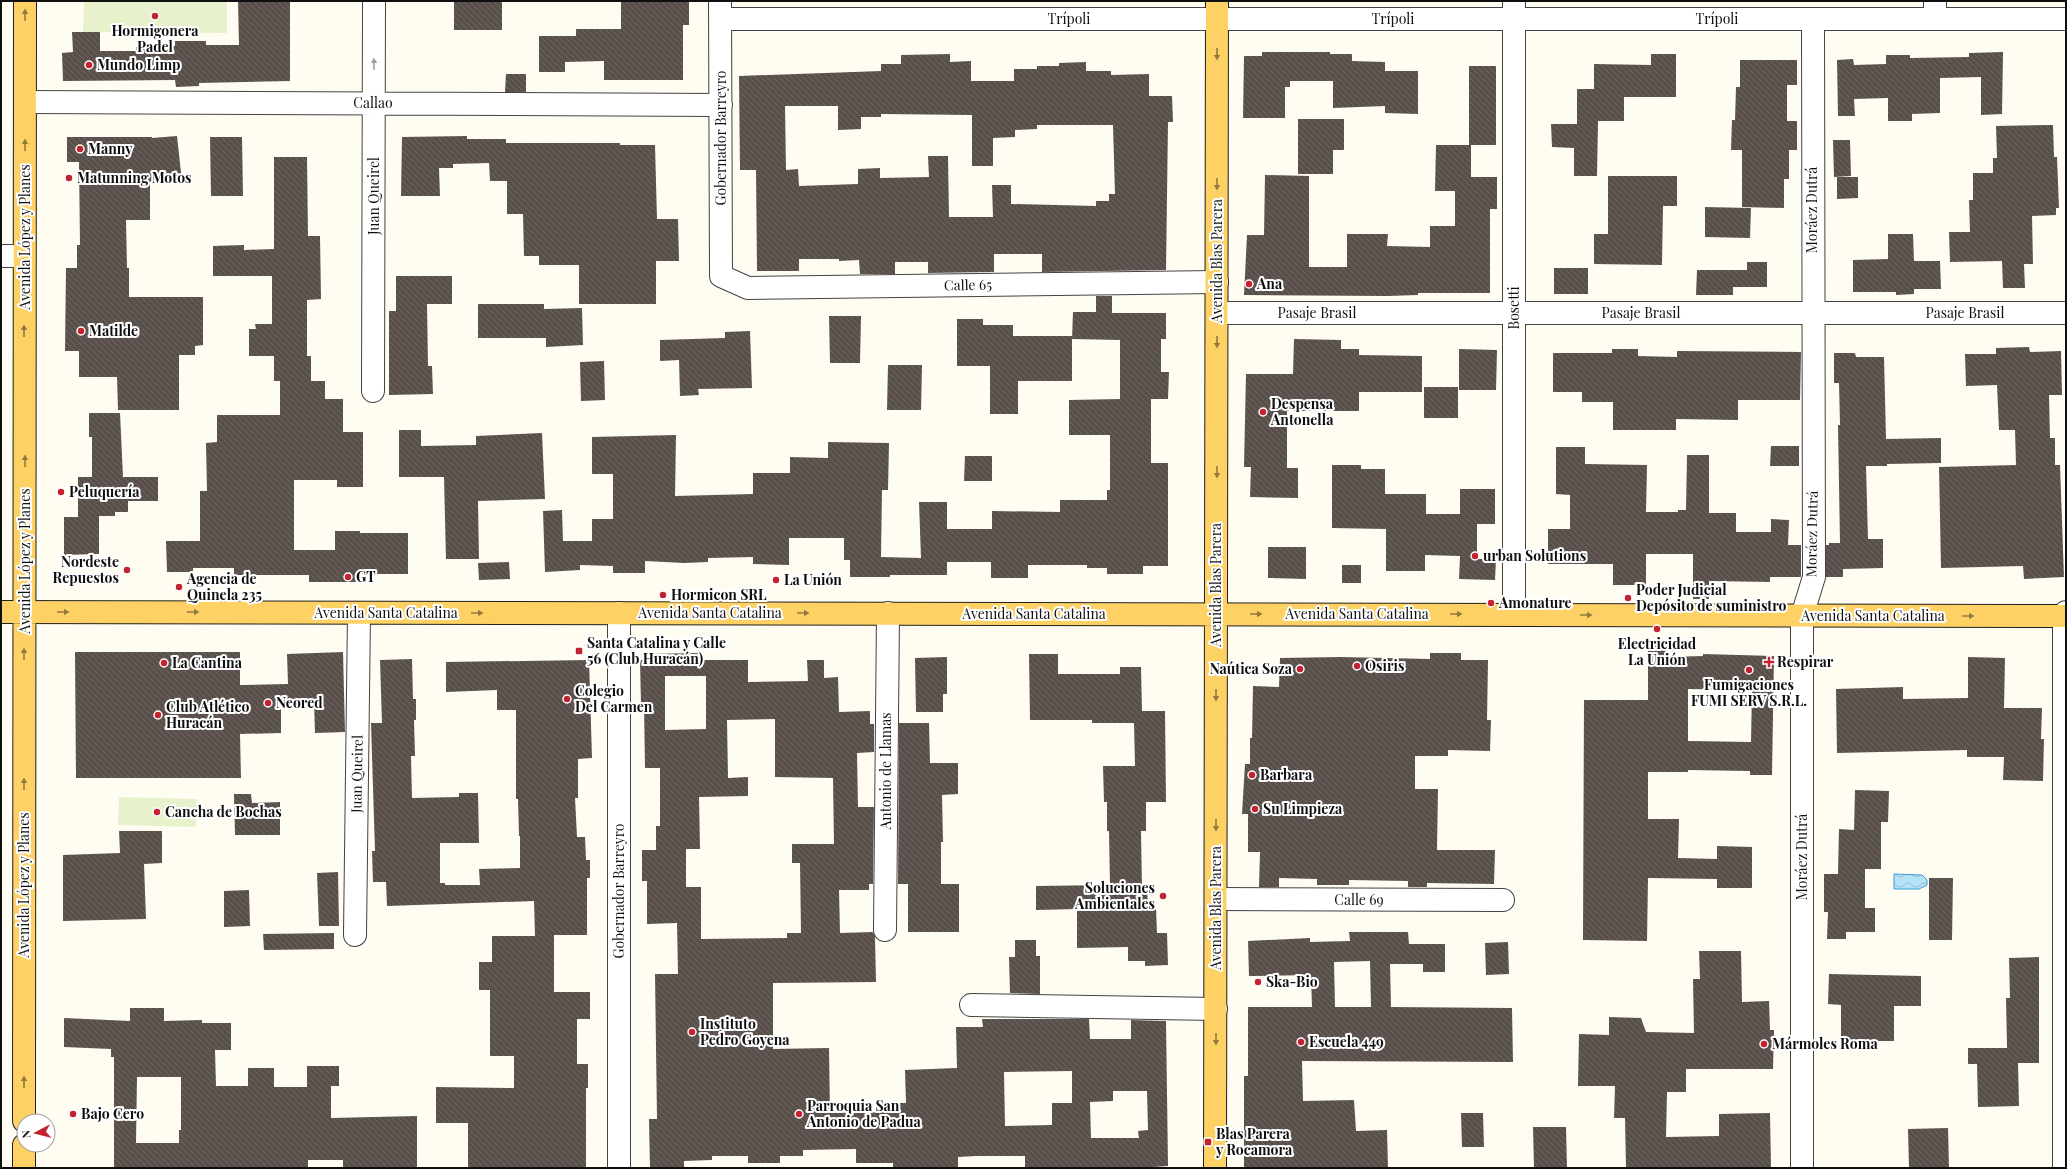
<svg xmlns="http://www.w3.org/2000/svg" width="2067" height="1169" viewBox="0 0 2067 1169" font-family="'Playfair Display',serif">
<style>
.pitch{fill:#e7f2cc}
.water{fill:url(#water-waves);stroke:#399cd2}
.building{fill:url(#building-back-hatch);fill-rule:evenodd}
.lines{fill:none;stroke-linecap:round;stroke-linejoin:round}
.minor-casing{stroke:#424242;stroke-width:24}
.major-casing{stroke:#202020;stroke-width:24}
.minor{stroke:#fff;stroke-width:22}
.major{stroke:#fdd164;stroke-width:22}
.oneway{fill:#927a3e}
.oneway2{fill:#9f9f9f}
.poi-dot{fill:#c52231;stroke:#fff;stroke-width:1.5}
.labels{text-anchor:middle;stroke-width:4;stroke-linejoin:round;paint-order:stroke}
.street-label{font-size:14px;fill:#0f0f0f;stroke:#fff}
.poi-label{font-size:14px;font-weight:bold;fill:#0f0f0f;stroke:#fff;text-anchor:start}
</style>
<defs>
<pattern id="water-waves" width="16" height="10" patternUnits="userSpaceOnUse"><rect width="16" height="10" fill="#b4e2f8"/><path d="M0 5q4-4 8 0t8 0" fill="none" stroke="#9ac1d3"/></pattern>
<pattern id="building-back-hatch" width="6" height="6" patternUnits="userSpaceOnUse"><rect width="6" height="6" fill="#59504b"/><path d="M-1 5l2 2M0 0l6 6M5-1l2 2" fill="none" stroke="#6c6561"/></pattern>
</defs>
<rect width="100%" height="100%" fill="#fffcf2"/>
<!-- pitch -->
<path class="pitch" d="M84,1H227V33L83,32Z
M119,797L197,799L196,827L118,825Z"/>
<!-- water -->
<path class="water" d="M1894,874L1922,875L1927,880V885L1919,889H1894Z"/>
<!-- building -->
<path class="building" d="M238,1H290V81L199,83V86L176,87L175,80L63,81L62,53L73,52L72,32H100V51H136V47L175,46V41H206V45H239Z
M454,1H502V30H454Z
M621,1H689V25H683V80H604V61L565,62V72H539V36H576V29H621Z
M1262,52H1330V54H1352V61L1385,62V71H1418V114L1385,113V106L1333,108V81H1290V87H1285V118H1243L1244,56H1262Z
M2003,52L2002,114L1981,115V77L1940,78V113L1912,114V121H1888V98L1854,99L1855,116H1838L1837,60L1853,59L1854,65L1886,64V55H1910V58L1969,57V53Z
M950,54V62L971,61V81H1014V69H1037V66H1059V63L1086,62V71H1111V75L1149,74V96H1172L1173,122H1168L1166,270L1042,272V254H994V272L928,273V262H895V274H860L859,260L839,261V259H799V271H757L756,170H740L739,76L881,71V64H901V55ZM785,106H838V130L861,129V117H881V114L972,115V166H993V138L1015,137V130L1037,129V125H1113L1115,194H1109V201H1096V206L1011,204V185H992L993,217H949L948,156H928L929,177L880,178V168L858,169V184L799,186L798,169L786,170Z
M1651,54H1676V97H1624V121H1598L1597,176H1574V148L1552,147L1551,124H1577V89H1594V64L1651,65Z
M1740,60H1797V85H1787V121H1797V150H1789V179H1784V208L1742,207V150H1731L1732,120H1735L1736,87H1740Z
M1469,66H1496V145H1469Z
M506,74H526V92H505Z
M1298,119H1344V150H1333V174H1298Z
M2053,125L2054,157H2057L2059,208H2056V215L2032,216L2033,264H2024L2025,288H2003L2002,261L1950,262L1949,232H1970L1969,200H1973V173H1993V158H1997L1996,126Z
M177,136L182,182H150V220H126L127,268H129V297H203V345L195,346V355H179V410H118L117,377H79V351H65L66,268H77V245H80L79,162H67V137H152V138Z
M467,136V139H506V143H620V145H655L657,219H678L679,261H656V304H579V265H539V256H524L523,214H507V181H490L489,163L453,164V168H439L440,196H401L402,137Z
M210,137H242L243,196H211Z
M1833,140H1850L1851,176L1834,177Z
M1436,145H1471V177H1497V209H1490V293H1418V295L1387,296L1244,295L1247,235H1264L1265,175L1309,176V267H1347V234H1388L1387,246L1430,247V226H1455V191H1435Z
M274,157H307L308,236H320L321,299L307,300V356H311V381H325V399H343V432H363V487H337V480H294V550H335V531H360V533H408V574H361V582H309V575H234V568H193V572H167L166,541H200V491H207L206,443L217,442V415H280V381H274V356H249V329H256L255,324H272V276H213V246L244,245V250L274,249Z
M1608,176H1677V206H1663L1662,265L1594,264V234H1608Z
M1837,177H1858V198L1837,199Z
M1705,207L1751,208L1750,238L1705,237Z
M1888,234H1913L1914,261H1940L1941,289H1914V294L1896,295V292H1853V260L1888,259Z
M1747,262H1767V287H1733V295H1696L1697,270H1747Z
M1554,268H1588V294H1554Z
M396,276H452V304H427L428,366H432L433,394L389,395V311H396Z
M1096,296H1112V313H1166V339H1161V372H1169L1168,399H1151V463H1168V566H1143V574H1107V568H1087V565H1028V578H991V562H947V575H890V577H850V560H844V538H789V565L753,564V557L708,558V562L684,563L645,561V573H613V566L580,565V570L545,572L543,511L562,510L563,541H592V519H613V474H592V437L676,435L675,496L753,494V473H790V457L828,458V442L889,443L888,490H882L881,557L921,558L919,502H947V529H992V511L1060,512V500H1107V490H1110V435H1069V400L1120,399V340L1072,339L1073,312H1096Z
M478,304H544V309L582,308L583,345L546,347V338H478Z
M829,316H861L860,363H830Z
M957,319H983V325H1013V336H1072V381H1018V414H990V366H957Z
M750,331L752,388L698,389L699,395L680,396L679,360L660,361V340L725,338V332Z
M1294,339L1341,340V349H1359V355L1422,356V392H1359V411H1287V468H1298V498L1250,497L1251,467H1244L1246,374H1293Z
M2029,347L2030,352L2061,351L2062,395H2049L2050,438H2055V465H2060L2064,577L2024,579L2023,566L1941,568L1939,467L2016,465L2015,430H1999L1997,385L1966,386L1965,354H1996V348Z
M1459,349L1497,350L1496,390H1459Z
M1612,349H1638V356L1677,357V351L1801,352L1800,400H1738V420L1676,419V430H1613V402H1582V392H1553V353H1612Z
M1834,353H1855L1856,357H1884L1886,439L1941,438V463L1887,464V466H1866L1868,539H1883V568L1843,569V577H1826V545H1829V543H1840L1838,425H1840L1839,383H1834Z
M604,361L605,400L581,401L580,362Z
M888,365H922L921,410H887Z
M1424,387H1458V418H1424Z
M89,413H120L123,477H158V501H128V512H115V516H99V554L64,555V517H78V477H92V437H89Z
M399,430H421V446L476,445V436L542,433L545,499L478,501L479,559H446L444,477H399Z
M1771,446H1799V466H1770Z
M1556,447H1585V464L1647,465L1646,512H1678V510H1686L1687,455H1709V513H1736V532H1771V519L1789,520L1788,545H1801V577H1770V582L1709,581V599H1693V554H1646V585H1613V564H1548V529H1570V495L1556,494Z
M965,456H992V481H964Z
M1332,465H1361V469H1385V494H1426V514H1460V489H1495V524H1477V559H1496L1495,580L1459,579L1460,556L1425,555V571H1386V529L1332,528Z
M1268,547H1306V579L1268,578Z
M509,562L510,579L479,580L478,563Z
M1342,565H1361V583H1342Z
M1648,641H1666V657L1703,656V654L1774,656L1772,775H1750V771L1688,770V772H1648V819H1679L1678,858L1717,859V846L1752,847V888H1717V879L1648,878L1647,941L1583,940L1584,700H1648ZM1688,689L1752,690L1751,742L1688,741Z
M75,652H240V685L288,684L287,654L343,652L345,732L315,733L314,701L281,702V733L240,734L241,778H76Z
M701,653V660H748V682L808,681L807,660H824V678L838,677L839,712L870,711V724H874V752L857,753L858,807H874L873,884H869V890H839L840,933L873,932L875,937L876,982L773,983V1049L829,1048L830,1113L892,1112V1103H906L905,1070L957,1068L956,1027H983L982,1019H1089L1090,1039H1131V1020L1166,1021L1168,1166L1139,1168H1025V1156H976L958,1157V1168H893V1163H856V1149L803,1150V1156H780V1163H748V1156H712V1160L684,1161V1168H650L649,1119H657L655,974H678L677,923L647,924V881H642V850H656V826H660V768H645L644,704H641L640,660H646V654ZM665,676H706V729L665,730ZM775,719V777L833,778L834,844H792V863H800L801,933H787V938L701,939V887H686V849H700L699,797L748,796V777L728,778L727,720ZM1072,1071V1103H1052V1125L1005,1126L1004,1072ZM1113,1091H1147L1148,1130L1138,1131L1139,1138H1091L1090,1102L1113,1101Z
M1430,653H1461V660H1488L1487,720H1491L1490,751L1448,750V756H1415V789H1438L1437,850H1495L1494,884L1427,883V887H1408V881L1349,880V885H1317V879L1279,878V887H1259L1260,852H1248V814H1242L1245,764H1250V738H1252L1253,686L1279,687L1280,658L1340,657L1430,659Z
M1029,654H1058V674H1120V667H1141L1142,711H1165L1166,802H1146V831H1141L1142,890L1147,889L1148,908H1156L1157,933H1167L1168,965L1145,966V961H1128V947L1077,948V909L1036,910V886L1110,885L1109,831H1107V802H1104L1103,766H1135L1134,723H1092V720H1030Z
M947,657V694H943V712H916L915,658Z
M1968,657L2005,658L2004,708H2042L2041,739H2044L2043,781L2003,780L2004,757H1967V750L1837,753L1836,689L1903,687V699L1968,698Z
M412,659L413,699H416V720H414L415,756H411L412,798L459,797V793H478L479,843H440V883H445V885H480L479,869L520,868V836H519L518,799H516V710H497V690L446,692V662L589,660L592,758L578,759V798H575L577,837H585L586,860H590V878H587V935H554V992H590V1019H577V1064H588V1088H586V1168H468V1123H436V1087L514,1088V1056H490V990H479V962H492V936H535L534,901L387,906L386,882H373L372,851H375L371,723H382L380,660Z
M899,723H929L930,763H958V794L942,795L943,842H941V884H959V932H908V884H898Z
M1855,790L1889,791L1888,822H1881V869H1865V908H1875V932H1846V939H1827L1828,912H1824V874H1838L1839,829L1854,830Z
M234,794H251L252,803L280,802V835H235Z
M119,831H162V863L144,864L146,919L63,921V855L120,853Z
M338,872L339,926H319L317,873Z
M1929,878H1953L1952,940H1929Z
M249,890L250,926L224,927V891Z
M1349,932H1408L1409,944H1445V972H1423V964H1390L1391,1007L1512,1008L1513,1062L1302,1061L1303,1101L1354,1100L1356,1131L1387,1130L1388,1168H1244V1076H1248V1007H1312L1311,975L1249,976L1248,941L1310,938V942L1350,941ZM1370,961L1371,1007H1335L1334,962Z
M334,933V949L264,950L263,934Z
M1015,940H1036V956H1040V994L1010,993L1009,957H1015Z
M1508,942L1509,974L1486,975L1485,943Z
M1699,951H1741L1742,1002L1769,1001L1770,1030H1774L1773,1069H1686V1092H1667L1666,1137L1719,1136V1114L1770,1113L1771,1168H1626L1625,1118H1614L1615,1086H1578L1579,1034L1609,1035V1017L1641,1018L1646,1032L1694,1033L1693,979H1700Z
M2039,957V1063H2018L2019,1106L1978,1107L1977,1064H1968V1048H2007L2006,998H2010L2009,958Z
M1829,974L1921,976V1006H1894V1041H1841V1005L1828,1004Z
M130,1008H164V1021L202,1020V1023H231V1050H215L216,1086H248V1068H274V1087H307V1066H339V1086H331V1118L417,1116V1168H343V1160H308V1168H114V1057H111V1049L64,1047V1018L130,1021ZM137,1077H181V1130H179V1143H136Z
M1461,1113H1483L1484,1147H1462Z
M1533,1127H1566L1567,1168H1534Z
M1948,1128L1949,1168H1909L1908,1129Z"/>
<g class="lines">
<!-- minor casing -->
<g class="minor-casing">
<path id="minor" d="M720,1L721,276L748,288L1217,282
M720,19H2066
M1935,19V1
M25,102L721,105
M1,256H24
M1217,313H2066
M373,391L374,1
M619,613V1168
M1514,615V1
M1216,899L1503,900
M885,930L888,613
M355,935L359,613
M971,1005L1216,1009
M1802,1168V616L1814,577L1813,19
M2064,1168V616L2066,612"/>
</g>
<!-- major casing -->
<g class="major-casing">
<path id="major" d="M1,612L2066,616
M24,1121L25,1
M24,1168V1145
M1215,1168L1217,1"/>
</g>
<!-- minor -->
<use href="#minor" class="minor"/>
<!-- major -->
<use href="#major" class="major"/>
</g>
<!-- one-way arrows -->
<defs><path id="oneway-solid" d="M-6-.8H1V-3.2L6.5 0L1 3.2V.8H-6Z"/></defs>
<g class="oneway">
<use href="#oneway-solid" transform="translate(25 15) rotate(-90)"/>
<use href="#oneway-solid" transform="translate(1217 54) rotate(90)"/>
<use href="#oneway-solid" transform="translate(25 145) rotate(-90)"/>
<use href="#oneway-solid" transform="translate(1217 184) rotate(90)"/>
<use href="#oneway-solid" transform="translate(24 331) rotate(-90)"/>
<use href="#oneway-solid" transform="translate(1217 342) rotate(90)"/>
<use href="#oneway-solid" transform="translate(25 461) rotate(-90)"/>
<use href="#oneway-solid" transform="translate(1217 472) rotate(90)"/>
<use href="#oneway-solid" transform="translate(63 612)"/>
<use href="#oneway-solid" transform="translate(193 612)"/>
<use href="#oneway-solid" transform="translate(477 613)"/>
<use href="#oneway-solid" transform="translate(803 613)"/>
<use href="#oneway-solid" transform="translate(1256 614)"/>
<use href="#oneway-solid" transform="translate(1456 614)"/>
<use href="#oneway-solid" transform="translate(1586 615)"/>
<use href="#oneway-solid" transform="translate(1968 616)"/>
<use href="#oneway-solid" transform="translate(24 654) rotate(-90)"/>
<use href="#oneway-solid" transform="translate(1216 695) rotate(90)"/>
<use href="#oneway-solid" transform="translate(24 784) rotate(-90)"/>
<use href="#oneway-solid" transform="translate(1216 825) rotate(90)"/>
<use href="#oneway-solid" transform="translate(1216 1039) rotate(90)"/>
<use href="#oneway-solid" transform="translate(24 1082) rotate(-90)"/>
</g>
<use class="oneway2" href="#oneway-solid" transform="translate(374 64) rotate(-90)"/>
<!-- markers -->
<g class="poi-dot">
<circle cx="155" cy="16" r="4"/>
<circle cx="89" cy="65" r="4"/>
<circle cx="80" cy="149" r="4"/>
<circle cx="69" cy="178" r="4"/>
<circle cx="1249" cy="284" r="4"/>
<circle cx="81" cy="331" r="4"/>
<circle cx="1263" cy="412" r="4"/>
<circle cx="61" cy="492" r="4"/>
<circle cx="1475" cy="556" r="4"/>
<circle cx="127" cy="570" r="4"/>
<circle cx="348" cy="577" r="4"/>
<circle cx="776" cy="580" r="4"/>
<circle cx="179" cy="587" r="4"/>
<circle cx="663" cy="595" r="4"/>
<circle cx="1628" cy="598" r="4"/>
<circle cx="1491" cy="603" r="4"/>
<circle cx="1657" cy="629" r="4"/>
<rect x="575" y="647" width="8" height="8" rx="2"/>
<path d="M1767 656h4v4h4v4h-4v4h-4v-4h-4v-4h4z"/>
<circle cx="164" cy="663" r="4"/>
<circle cx="1357" cy="666" r="4"/>
<circle cx="1300" cy="669" r="4"/>
<circle cx="1749" cy="670" r="4"/>
<circle cx="567" cy="699" r="4"/>
<circle cx="268" cy="703" r="4"/>
<circle cx="158" cy="715" r="4"/>
<circle cx="1252" cy="775" r="4"/>
<circle cx="1255" cy="809" r="4"/>
<circle cx="157" cy="812" r="4"/>
<circle cx="1163" cy="896" r="4"/>
<circle cx="1258" cy="982" r="4"/>
<circle cx="692" cy="1032" r="4"/>
<circle cx="1301" cy="1042" r="4"/>
<circle cx="1764" cy="1044" r="4"/>
<circle cx="73" cy="1114" r="4"/>
<circle cx="799" cy="1114" r="4"/>
<rect x="1204" y="1138" width="8" height="8" rx="2"/>
</g>
<g class="labels">
<!-- street labels -->
<g class="street-label">
<text x="1069" y="24">Trípoli</text>
<text x="1393" y="24">Trípoli</text>
<text x="1717" y="24">Trípoli</text>
<text x="373" y="108">Callao</text>
<text transform="translate(721 138) rotate(-90)" y="5">Gobernador Barreyro</text>
<text transform="translate(374 196) rotate(-90)" y="5">Juan Queirel</text>
<text transform="translate(1812 210) rotate(-90)" y="5">Moráez Dutrá</text>
<text transform="translate(25 237) rotate(-90)" y="5">Avenida López y Planes</text>
<text transform="translate(1217 261) rotate(-90)" y="5">Avenida Blas Parera</text>
<text transform="translate(968 285) rotate(-1)" y="5">Calle 65</text>
<text transform="translate(1514 308) rotate(-90)" y="5">Bosetti</text>
<text x="1317" y="318">Pasaje Brasil</text>
<text x="1641" y="318">Pasaje Brasil</text>
<text x="1965" y="318">Pasaje Brasil</text>
<text transform="translate(1812 534) rotate(-89)" y="5">Moráez Dutrá</text>
<text transform="translate(25 561) rotate(-90)" y="5">Avenida López y Planes</text>
<text transform="translate(1216 585) rotate(-90)" y="5">Avenida Blas Parera</text>
<text x="386" y="618">Avenida Santa Catalina</text>
<text x="710" y="618">Avenida Santa Catalina</text>
<text x="1034" y="619">Avenida Santa Catalina</text>
<text x="1357" y="619">Avenida Santa Catalina</text>
<text x="1873" y="621">Avenida Santa Catalina</text>
<text transform="translate(886 771) rotate(-90)" y="5">Antonio de Llamas</text>
<text transform="translate(357 774) rotate(-89)" y="5">Juan Queirel</text>
<text transform="translate(1802 857) rotate(-90)" y="5">Moráez Dutrá</text>
<text transform="translate(24 885) rotate(-90)" y="5">Avenida López y Planes</text>
<text transform="translate(619 891) rotate(-90)" y="5">Gobernador Barreyro</text>
<text x="1359" y="905">Calle 69</text>
<text transform="translate(1216 908) rotate(-90)" y="5">Avenida Blas Parera</text>
</g>
<!-- poi labels -->
<g class="poi-label">
<text x="155" y="36" text-anchor="middle">Hormigonera<tspan x="155" dy="16">Padel</tspan></text>
<text x="97" y="70">Mundo Limp</text>
<text x="88" y="154">Manny</text>
<text x="77" y="183">Matunning Motos</text>
<text x="1257" y="289">Ana</text>
<text x="89" y="336">Matilde</text>
<text x="1271" y="409">Despensa<tspan x="1271" dy="16">Antonella</tspan></text>
<text x="69" y="497">Peluquería</text>
<text x="1483" y="561">urban Solutions</text>
<text x="119" y="567" text-anchor="end">Nordeste<tspan x="119" dy="16">Repuestos</tspan></text>
<text x="356" y="582">GT</text>
<text x="187" y="584">Agencia de<tspan x="187" dy="16">Quinela 235</tspan></text>
<text x="784" y="585">La Unión</text>
<text x="1636" y="595">Poder Judicial<tspan x="1636" dy="16">Depósito de suministro</tspan></text>
<text x="671" y="600">Hormicon SRL</text>
<text x="1499" y="608">Amonature</text>
<text x="587" y="648">Santa Catalina y Calle<tspan x="587" dy="16">56 (Club Huracán)</tspan></text>
<text x="1657" y="649" text-anchor="middle">Electricidad<tspan x="1657" dy="16">La Unión</tspan></text>
<text x="1777" y="667">Respirar</text>
<text x="172" y="668">La Cantina</text>
<text x="1365" y="671">Osiris</text>
<text x="1292" y="674" text-anchor="end">Naútica Soza</text>
<text x="1749" y="690" text-anchor="middle">Fumigaciones<tspan x="1749" dy="16">FUMI SERV S.R.L.</tspan></text>
<text x="575" y="696">Colegio<tspan x="575" dy="16">Del Carmen</tspan></text>
<text x="276" y="708">Neored</text>
<text x="166" y="712">Club Atlético<tspan x="166" dy="16">Huracán</tspan></text>
<text x="1260" y="780">Barbara</text>
<text x="1263" y="814">Su Limpieza</text>
<text x="165" y="817">Cancha de Bochas</text>
<text x="1155" y="893" text-anchor="end">Soluciones<tspan x="1155" dy="16">Ambientales</tspan></text>
<text x="1266" y="987">Ska-Bio</text>
<text x="700" y="1029">Instituto<tspan x="700" dy="16">Pedro Goyena</tspan></text>
<text x="1309" y="1047">Escuela 449</text>
<text x="1772" y="1049">Mármoles Roma</text>
<text x="807" y="1111">Parroquia San<tspan x="807" dy="16">Antonio de Padua</tspan></text>
<text x="81" y="1119">Bajo Cero</text>
<text x="1216" y="1139">Blas Parera<tspan x="1216" dy="16">y Rocamora</tspan></text>
</g>
</g>
<!-- border -->
<rect width="2067" height="1169" fill="none" stroke="#0f0f0f" stroke-width="4"/>
<!-- north arrow -->
<g transform="translate(36 1133) rotate(263)"><circle r="19" fill="#ffffff" stroke="#9f9f9f"/>
<path d="M0-3L7 15L0 10L-7 15Z" fill="#c52231"/>
<text y="-6" font-size="11" font-weight="bold" text-anchor="middle" fill="#0f0f0f">N</text>
</g>
</svg>
